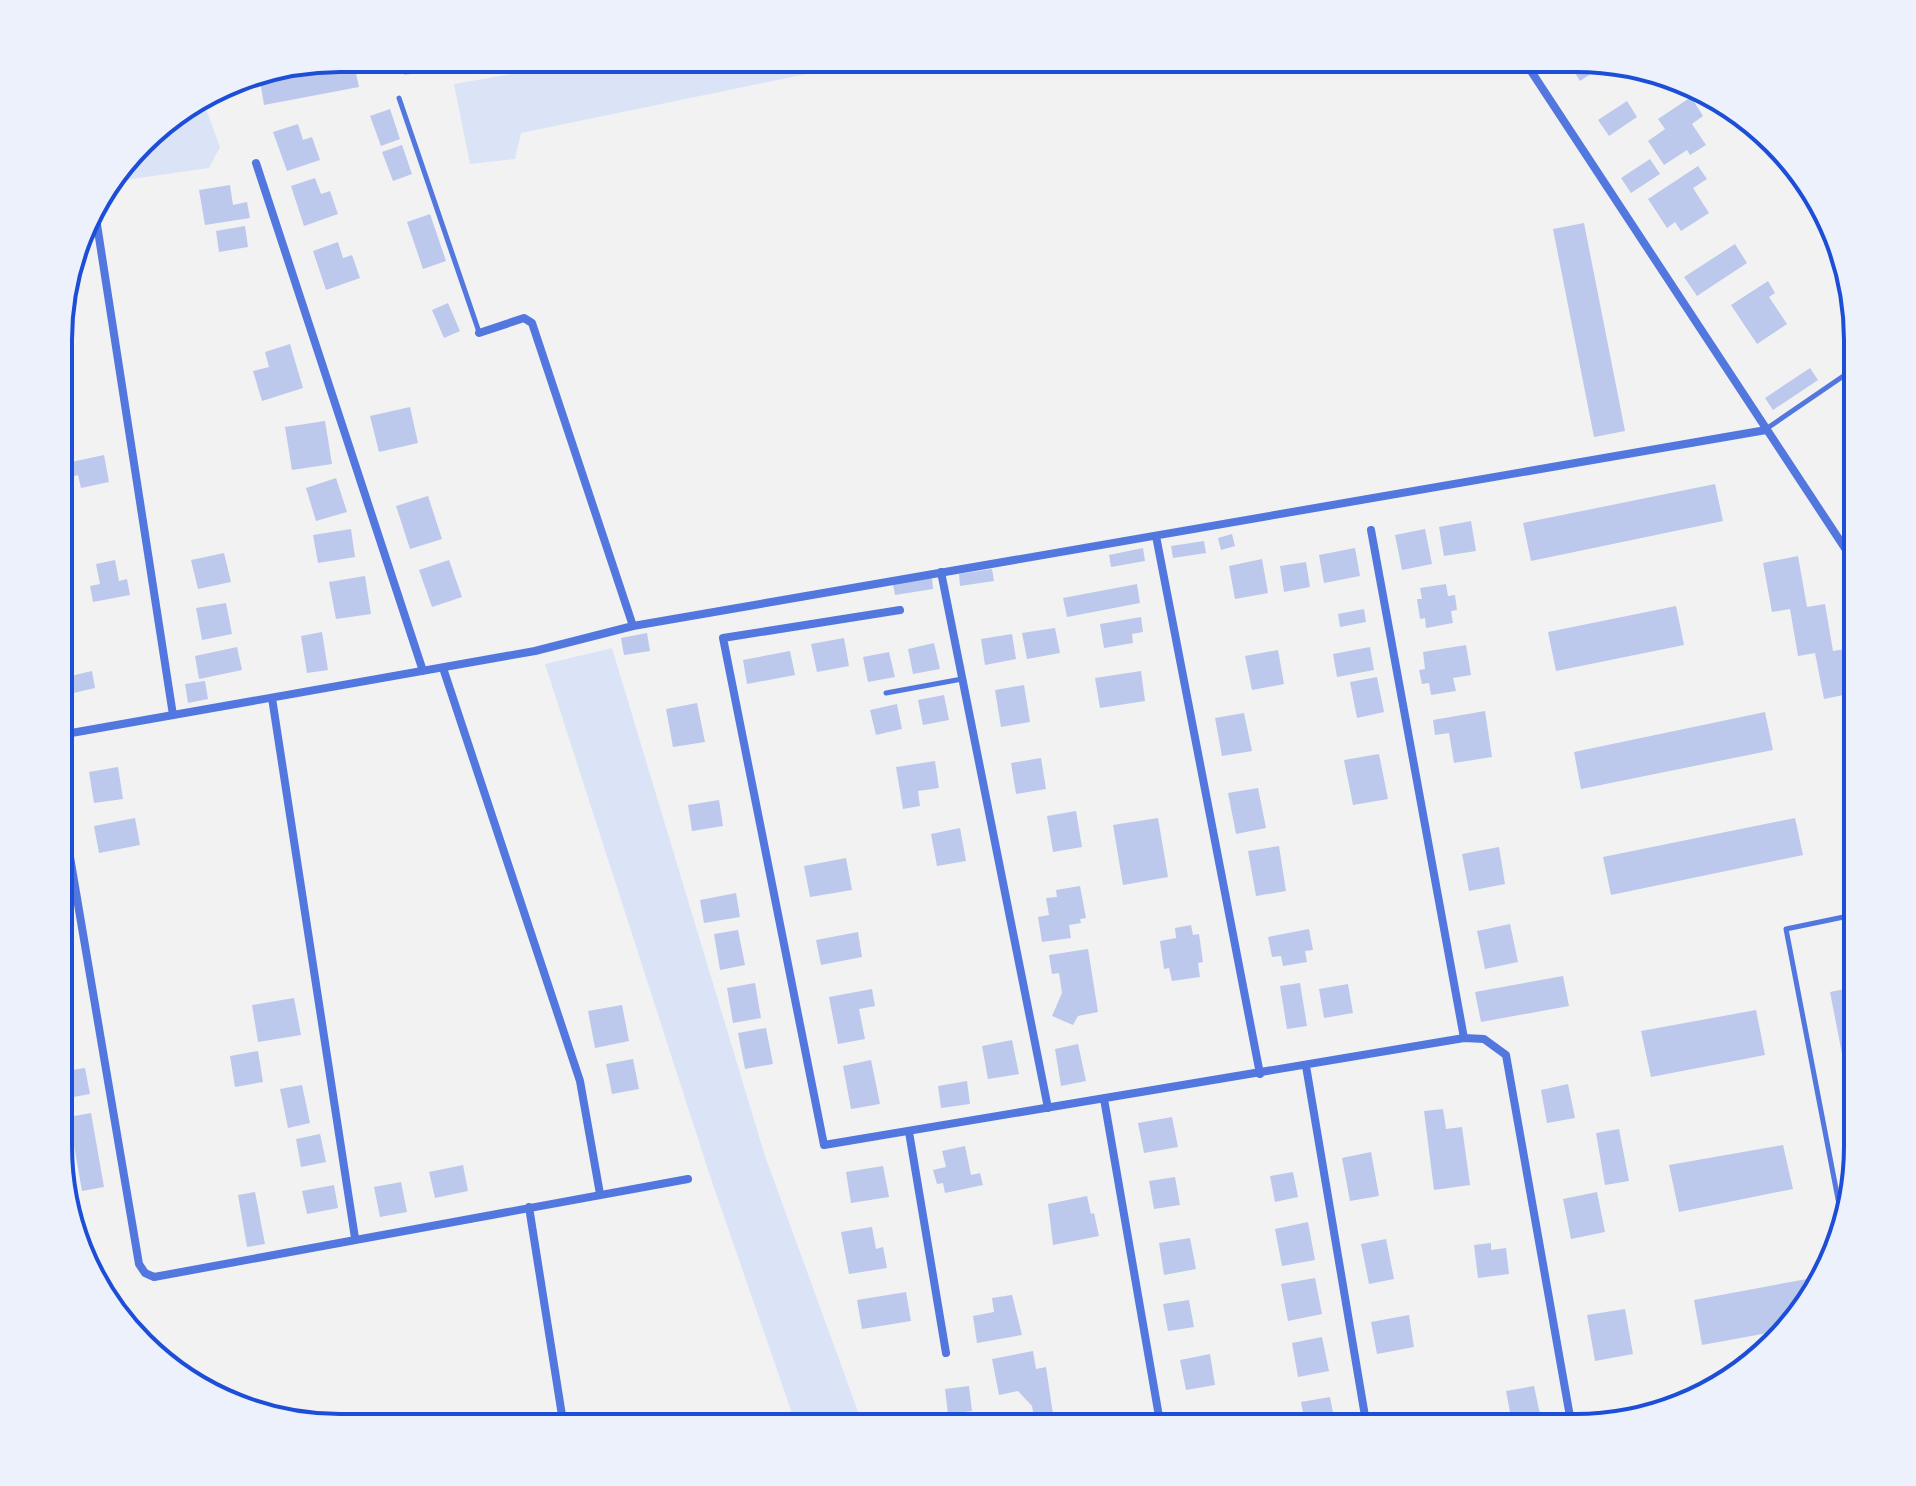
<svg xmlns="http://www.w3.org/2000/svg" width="1916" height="1486" viewBox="0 0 1916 1486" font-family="Overpass,sans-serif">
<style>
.green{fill:#dbe4f7}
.building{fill:#bdc9ec}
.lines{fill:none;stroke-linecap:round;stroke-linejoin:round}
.service{stroke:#5277de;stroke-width:5}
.minor{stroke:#5277de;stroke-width:8}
.rim{fill:none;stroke:#1d4ed8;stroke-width:4}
</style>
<rect width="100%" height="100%" fill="#f2f2f2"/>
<!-- green -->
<path class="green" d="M603,58H884L521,133L515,159L470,164L454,84Z
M199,102L205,106L220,147L209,168L110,182L155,128Z
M612,648L765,1156L864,1428H797L710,1176L545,664Z"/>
<!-- building -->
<path class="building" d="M400,58H426L427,72L404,75Z
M1555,59H1594L1609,62L1580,81L1570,65L1563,70Z
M354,64L359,87L264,105L260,81Z
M1691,97L1703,116L1692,124L1706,145L1690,155L1687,150L1664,165L1648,141L1665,129L1658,119Z
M1627,101L1637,117L1609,136L1598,120Z
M390,109L400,139L381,146L370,116Z
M298,124L303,140L312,137L320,160L287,171L273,132Z
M402,145L412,174L393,181L382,152Z
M1650,159L1660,174L1631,193L1621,178Z
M1698,166L1707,179L1693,188L1709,213L1681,231L1675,222L1667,228L1648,199Z
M315,178L321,194L330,191L338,214L304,226L291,186Z
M230,185L233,205L247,202L250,218L205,225L199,190Z
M430,214L446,261L423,269L407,222Z
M1584,223L1625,431L1594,437L1553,229Z
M245,226L248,247L219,252L216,231Z
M338,242L343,258L352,255L360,278L326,290L313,251Z
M1735,244L1747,263L1697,296L1684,277Z
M1768,281L1775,293L1769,297L1787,324L1757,344L1731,305Z
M448,303L460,331L444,338L432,310Z
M290,344L303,388L262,401L253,371L269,367L265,352Z
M1810,368L1818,380L1773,410L1765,398Z
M410,407L418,443L379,452L370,416Z
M325,421L332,464L292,470L285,427Z
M104,455L109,482L81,488L78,475L74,476L71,462Z
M336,478L347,512L316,521L306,488Z
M1715,484L1723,521L1531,561L1523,523Z
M428,496L442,539L410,549L396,506Z
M1471,521L1476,551L1444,556L1439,527Z
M351,529L355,557L318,563L313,535Z
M1425,529L1432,564L1402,570L1395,535Z
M1232,534L1235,546L1221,550L1218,538Z
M1204,541L1206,553L1173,558L1171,546Z
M1143,548L1145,561L1111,567L1109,555Z
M1355,548L1360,576L1324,583L1319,555Z
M224,553L231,582L198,589L191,560Z
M1798,556L1807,607L1825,604L1833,651L1851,648L1858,692L1824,699L1815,653L1798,656L1790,609L1772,612L1763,563Z
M1262,559L1268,593L1235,599L1229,566Z
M115,560L119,581L127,579L130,595L93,602L90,586L100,584L96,564Z
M449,560L462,597L432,607L419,570Z
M1306,562L1310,587L1284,592L1280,566Z
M992,569L994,581L960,586L959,574Z
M365,576L371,614L336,619L329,582Z
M932,578L933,589L895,595L893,584Z
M1137,584L1140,603L1067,617L1063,598Z
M1446,584L1448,596L1455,595L1457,610L1451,611L1453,623L1426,628L1425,618L1420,619L1417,599H1422L1420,588Z
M226,603L232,634L202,640L196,608Z
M1676,606L1684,645L1556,671L1548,632Z
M1364,609L1366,622L1340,627L1338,614Z
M1141,617L1143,632L1132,634L1133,643L1104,648L1100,624Z
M1055,628L1060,653L1027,659L1022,633Z
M322,632L328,670L307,673L301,636Z
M647,633L650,651L624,655L621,638Z
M1012,634L1016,659L985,665L981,639Z
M844,638L849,666L817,672L811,644Z
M934,643L940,669L913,674L908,649Z
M1466,645L1471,675L1453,678L1456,691L1431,695L1429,683L1422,684L1419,670L1425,669L1423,652Z
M237,647L242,670L199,679L195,656Z
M1370,647L1374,670L1337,677L1333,654Z
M1278,650L1284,684L1252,690L1245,656Z
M790,651L795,675L747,684L743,660Z
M889,652L895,677L868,682L863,657Z
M92,671L95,688L69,694L66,677Z
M1141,671L1145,701L1100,708L1095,678Z
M1377,677L1384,712L1357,718L1350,682Z
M205,681L208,699L188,703L185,684Z
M1024,685L1030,722L1001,727L995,690Z
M944,695L949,720L923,725L918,700Z
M697,703L705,742L673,747L666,709Z
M897,704L902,729L876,735L870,710Z
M1485,711L1492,757L1454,763L1449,733L1435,735L1433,720Z
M1765,712L1773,750L1581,789L1574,752Z
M1244,713L1252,751L1222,756L1215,718Z
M1379,754L1388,799L1353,805L1344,760Z
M1041,758L1046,789L1016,794L1011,763Z
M935,761L939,788L918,791L920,806L903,809L896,767Z
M118,767L123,799L94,803L89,772Z
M1258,788L1266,828L1236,834L1228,793Z
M719,800L723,826L692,831L688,805Z
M1076,811L1082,847L1053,852L1047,816Z
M135,818L140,845L99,853L94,826Z
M1158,818L1168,877L1123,885L1113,825Z
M1795,818L1803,855L1611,895L1603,857Z
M960,828L966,861L937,866L931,834Z
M1279,846L1286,891L1256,896L1248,851Z
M1499,847L1505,884L1469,891L1462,854Z
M846,858L852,890L810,897L804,866Z
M1080,886L1086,918L1080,919L1081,923L1069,925L1071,938L1042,942L1038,917L1049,915L1046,898L1057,897L1056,890Z
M736,893L740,917L704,923L700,900Z
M1510,924L1518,962L1485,969L1477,931Z
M1191,925L1193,935L1199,934L1203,962L1198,963L1200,977L1172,981L1169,968L1164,969L1160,941L1176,938L1175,928Z
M1309,929L1313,950L1305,951L1307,962L1283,966L1281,956L1272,957L1268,937Z
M738,930L745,965L720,970L714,934Z
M858,932L862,957L821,965L816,940Z
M1858,944L1857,1126H1856L1830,992L1855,987L1847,946Z
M1088,949L1098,1012L1078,1016L1073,1025L1052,1016L1062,993L1059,973L1052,974L1049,955Z
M1563,976L1569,1006L1481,1022L1475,992Z
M755,983L761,1018L733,1023L727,988Z
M1300,983L1307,1026L1287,1029L1280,986Z
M1348,984L1353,1013L1324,1018L1319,989Z
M872,989L875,1006L859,1009L865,1039L838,1044L829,997Z
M294,998L301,1035L258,1042L252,1005Z
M71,1004L74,1017L59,1020V1007Z
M622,1005L629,1041L595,1048L588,1011Z
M1756,1010L1765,1055L1651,1077L1641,1031Z
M766,1028L773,1064L745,1069L738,1033Z
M1012,1040L1019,1074L988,1079L982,1046Z
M1078,1044L1086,1081L1061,1086L1055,1049Z
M258,1051L263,1082L235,1087L230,1056Z
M633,1059L639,1089L612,1094L606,1064Z
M871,1060L880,1104L851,1109L843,1066Z
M85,1068L90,1094L62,1099L59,1072Z
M967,1081L970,1104L941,1108L938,1086Z
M1568,1084L1575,1118L1547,1123L1541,1090Z
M302,1085L310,1123L288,1128L280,1089Z
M1443,1109L1446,1129L1462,1127L1470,1185L1434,1190L1424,1111Z
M91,1113L104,1187L82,1191L69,1117Z
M1172,1117L1178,1147L1144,1153L1138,1123Z
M1619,1129L1629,1181L1605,1185L1596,1133Z
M320,1134L326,1162L301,1167L296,1139Z
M1783,1145L1793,1189L1679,1212L1669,1165Z
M965,1146L971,1175L980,1173L983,1185L945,1193L943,1183L937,1184L933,1170L946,1167L942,1151Z
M1371,1152L1379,1196L1350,1201L1342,1158Z
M463,1165L468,1191L435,1198L429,1172Z
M883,1166L889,1197L851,1203L846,1172Z
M1293,1172L1298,1197L1275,1202L1270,1176Z
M1175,1177L1180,1205L1154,1209L1149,1181Z
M401,1182L407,1212L380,1217L374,1187Z
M334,1185L338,1208L307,1214L302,1191Z
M255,1192L265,1244L247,1247L238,1195Z
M1597,1192L1605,1232L1571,1239L1563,1199Z
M1087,1196L1091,1214L1094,1213L1099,1236L1053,1245L1048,1204Z
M1308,1222L1315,1260L1282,1266L1275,1229Z
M872,1227L876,1249L883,1247L887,1268L849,1274L841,1232Z
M1190,1238L1196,1269L1164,1275L1159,1243Z
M1386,1239L1394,1279L1369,1284L1361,1244Z
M1491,1243V1250L1506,1248L1509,1274L1478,1278L1474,1245Z
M1823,1276L1790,1329L1702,1345L1694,1300Z
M1315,1278L1322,1314L1288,1321L1281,1284Z
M906,1292L911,1321L862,1329L857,1300Z
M1012,1295L1022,1335L977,1343L973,1316L994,1312L992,1298Z
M1189,1300L1194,1327L1168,1331L1163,1304Z
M1625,1309L1633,1354L1595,1361L1587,1315Z
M1409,1315L1414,1347L1377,1354L1371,1322Z
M1322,1337L1329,1371L1298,1377L1292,1343Z
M1033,1351L1036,1369L1046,1367L1055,1428H1036L1032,1406L1018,1391L999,1395L992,1359Z
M1210,1354L1215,1385L1186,1390L1180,1360Z
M969,1386L972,1411L948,1414L945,1389Z
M1534,1386L1543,1428H1513L1506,1391Z
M1330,1397L1336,1428H1306L1301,1402Z
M1137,1419L1138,1428H1111L1110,1424Z"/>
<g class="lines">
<!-- service -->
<path class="service" d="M399,98L479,332
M1766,429L1858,366
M886,693L962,679
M1843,1225L1786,929L1858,914"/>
<!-- minor -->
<path class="minor" d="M1523,59L1858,568
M256,163L423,671
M94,205L173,715
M479,333L524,318L532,323L633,626
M1371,530L1464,1038
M1156,536L1260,1074
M941,572L1048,1108
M900,610L723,638L824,1145L1464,1038L1484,1039L1506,1055L1572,1428
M443,668L580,1081L600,1194
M272,698L355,1238
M60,735L535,651L633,626L1766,430
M59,792L139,1264L145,1273L154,1277L688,1179
M1306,1066L1367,1428
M1104,1099L1161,1428
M909,1132L946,1353
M529,1207L564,1428"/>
</g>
<!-- crop -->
<path d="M0 0H1916V1486H0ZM340 72H1576A268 268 0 0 1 1844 340V1146A268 268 0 0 1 1576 1414H340A268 268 0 0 1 72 1146V340A268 268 0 0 1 340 72Z" fill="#edf1fc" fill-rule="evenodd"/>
<path class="rim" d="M340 72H1576A268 268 0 0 1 1844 340V1146A268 268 0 0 1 1576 1414H340A268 268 0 0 1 72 1146V340A268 268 0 0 1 340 72Z"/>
</svg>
